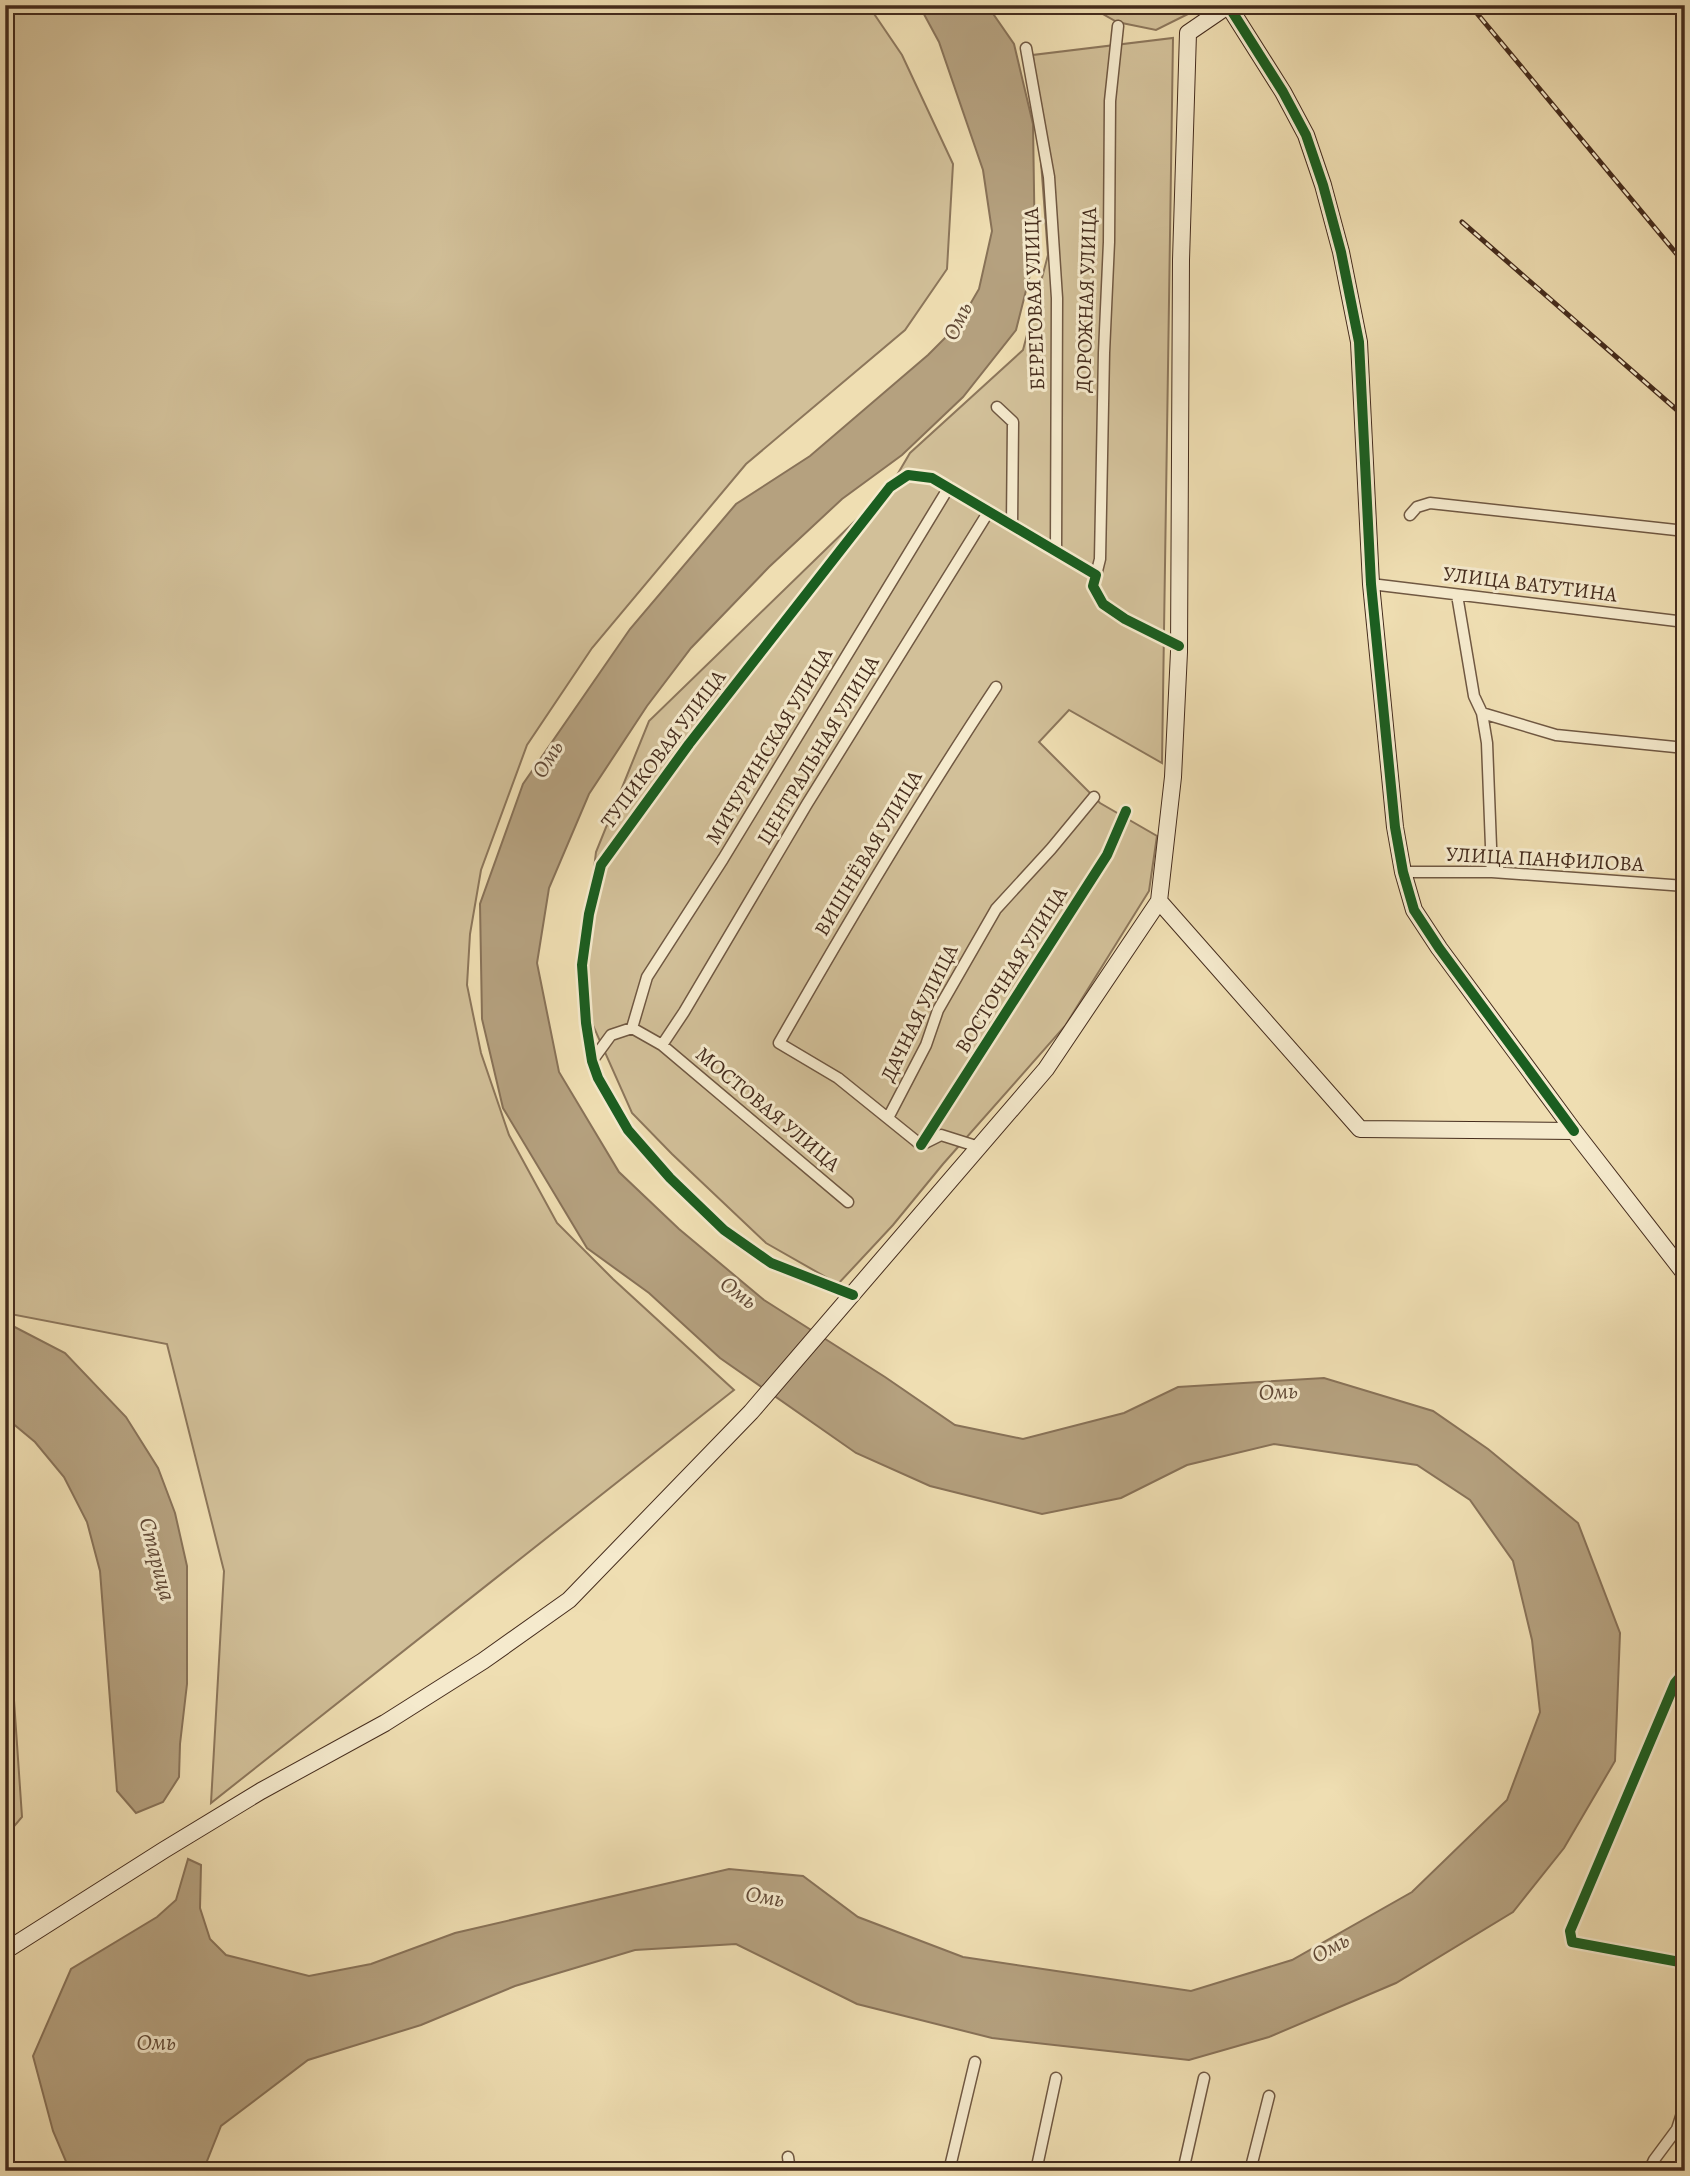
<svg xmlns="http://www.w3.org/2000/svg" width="1690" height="2176" viewBox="0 0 1690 2176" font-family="Alegreya,serif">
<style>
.green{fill:#d2c099;stroke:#8c765b;stroke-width:2}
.water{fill:#b5a17f;stroke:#887258;stroke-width:2}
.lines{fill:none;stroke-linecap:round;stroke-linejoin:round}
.street-casing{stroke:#705842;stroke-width:13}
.secondary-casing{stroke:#452c1d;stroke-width:18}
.street{stroke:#f5eacd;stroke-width:10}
.secondary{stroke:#f5eacd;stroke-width:16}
.rail-casing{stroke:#452c1d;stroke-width:5}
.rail{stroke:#f5eacd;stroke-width:2.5;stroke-dasharray:8;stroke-linecap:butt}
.cycleway-casing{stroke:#f5eacd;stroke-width:15}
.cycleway{stroke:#1b5e20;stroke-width:10}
.labels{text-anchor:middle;stroke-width:6;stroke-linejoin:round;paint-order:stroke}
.street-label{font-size:21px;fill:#452c1d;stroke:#f5eacd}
.water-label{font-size:23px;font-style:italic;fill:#614936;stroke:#f5eacd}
</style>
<rect width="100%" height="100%" fill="#efdeb2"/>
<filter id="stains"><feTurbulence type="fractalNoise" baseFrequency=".00286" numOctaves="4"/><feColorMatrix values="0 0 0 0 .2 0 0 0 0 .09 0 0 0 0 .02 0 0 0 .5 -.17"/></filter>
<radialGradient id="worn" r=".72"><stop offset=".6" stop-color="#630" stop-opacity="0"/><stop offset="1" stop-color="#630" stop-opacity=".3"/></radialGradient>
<!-- green -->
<path class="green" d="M5,5H868L902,55L953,164L947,269L905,330L746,464L592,648L527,745L481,870L470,934L467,985L481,1053L509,1135L557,1223L613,1279L734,1390L211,1803L224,1571L167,1344L5,1313Z
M1087,5H1198L1200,8L1156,30L1117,22Z
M1173,38L1162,763L1069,710L1039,742L1100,803L1157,836L1149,891L1065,1026L943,1164L893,1225L838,1284L766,1243L672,1154L632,1113L579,994L596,852L649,721L890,487L910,453L1023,350L1048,255L1033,55Z
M5,1569L22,1817L5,1837Z"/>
<!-- water -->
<path class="water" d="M919,5H987L1014,44L1033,124L1035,255L1016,330L963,397L902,455L842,499L769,567L691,648L647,706L589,794L549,888L537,963L559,1072L619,1172L679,1229L764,1300L885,1377L955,1425L1023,1439L1124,1413L1178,1387L1324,1378L1433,1411L1488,1449L1578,1523L1620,1633L1615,1761L1564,1848L1513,1912L1396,1983L1269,2037L1189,2060L992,2038L857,2004L736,1944L635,1950L515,1986L421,2025L308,2060L221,2126L203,2171H70L53,2131L33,2056L71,1969L157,1917L176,1900L188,1859L201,1865L200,1908L210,1939L226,1955L309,1976L371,1964L455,1933L729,1869L803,1876L858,1917L963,1957L1191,1991L1292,1960L1412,1892L1507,1800L1540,1712L1532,1640L1513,1561L1470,1500L1417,1465L1274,1444L1187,1465L1121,1498L1042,1514L930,1486L856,1453L720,1358L649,1293L587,1248L503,1108L482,1019L480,904L523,784L630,629L736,504L810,456L928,355L958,325L979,289L992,231L983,170L939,42Z
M5,1322L65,1353L126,1417L158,1468L175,1513L187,1566V1684L180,1744L179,1777L163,1802L136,1813L117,1791L100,1571L87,1522L64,1477L35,1442L5,1417Z"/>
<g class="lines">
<!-- street casing -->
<g class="street-casing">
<path id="street" d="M1026,48L1049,177L1057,298L1056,551
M997,407L1013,422L1012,525
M1410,515L1417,507L1430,503L1685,531
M1096,575L1100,559L1104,353L1109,242L1110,101L1118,26
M1371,584L1685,622
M1457,595L1474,696L1482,713L1487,743L1492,872
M1482,713L1556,735L1685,748
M1403,872H1492L1685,886
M632,1028L647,977L723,859L949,487
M662,1045L848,1202
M592,1061L611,1035L632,1028L662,1045L684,1012L807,804L989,511
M888,1118L926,1045L938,1010L996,909L1051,849L1094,797
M923,1143L1107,855L1126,811
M979,1147L941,1135L921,1145L838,1078L779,1043C848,922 919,803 996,687
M853,1295L771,1263L724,1230L670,1178L628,1130L598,1078L592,1061L586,1023L582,965L589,914L601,865L689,744L890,487L908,475L932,478L1096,575L1093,586L1103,604L1125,619L1179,646
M1685,1671L1675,1683L1570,1931L1572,1942L1685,1963
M788,2157L790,2171
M949,2171L975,2062
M1036,2171L1056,2078
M1183,2171L1204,2078
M1250,2171L1269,2096
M1649,2171L1654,2160L1677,2129L1685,2104"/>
</g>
<!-- secondary casing -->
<g class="secondary-casing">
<path id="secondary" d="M1228,5L1283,92L1306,135L1323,185L1341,252L1359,342L1371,584L1395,827L1403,872L1414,910L1439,948L1574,1131L1685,1274
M1159,901L1360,1129L1574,1131
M5,1951L164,1850L261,1791L385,1723L483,1661L569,1600L751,1412L1046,1069L1159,901L1173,777L1179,652L1181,260L1188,33L1229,5"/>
</g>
<!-- street -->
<use href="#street" class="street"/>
<!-- secondary -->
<use href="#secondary" class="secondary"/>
<!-- rail casing -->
<g class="rail-casing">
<path id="rail" d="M1470,5L1685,264
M1462,222L1685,417"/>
</g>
<!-- rail -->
<use href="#rail" class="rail"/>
<!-- cycleway casing -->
<g class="cycleway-casing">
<path id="cycleway" d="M1228,5L1283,92L1306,135L1323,185L1341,252L1359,342L1371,584L1395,827L1403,872L1414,910L1439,948L1574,1131
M921,1145L1107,855L1126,811
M853,1295L771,1263L724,1230L670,1178L628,1130L598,1078L592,1061L586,1023L582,965L589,914L601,865L689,744L890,487L908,475L932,478L1096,575L1093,586L1103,604L1125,619L1179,646
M1685,1671L1675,1683L1570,1931L1572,1942L1685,1963"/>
</g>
<!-- cycleway -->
<use href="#cycleway" class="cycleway"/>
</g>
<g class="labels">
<!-- street labels -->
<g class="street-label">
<text transform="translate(1034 299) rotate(-92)" y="7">БЕРЕГОВАЯ УЛИЦА</text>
<text transform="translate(1086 300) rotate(-88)" y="7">ДОРОЖНАЯ УЛИЦА</text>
<text transform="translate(1530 584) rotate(7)" y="7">УЛИЦА ВАТУТИНА</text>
<text transform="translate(769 746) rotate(-59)" y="7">МИЧУРИНСКАЯ УЛИЦА</text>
<text transform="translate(663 749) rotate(-53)" y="7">ТУПИКОВАЯ УЛИЦА</text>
<text transform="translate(818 750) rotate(-59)" y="7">ЦЕНТРАЛЬНАЯ УЛИЦА</text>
<text transform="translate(868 853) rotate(-59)" y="7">ВИШНЁВАЯ УЛИЦА</text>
<text transform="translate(1545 859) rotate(3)" y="7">УЛИЦА ПАНФИЛОВА</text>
<text transform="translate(1011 970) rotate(-58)" y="7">ВОСТОЧНАЯ УЛИЦА</text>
<text transform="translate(919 1013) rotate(-64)" y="7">ДАЧНАЯ УЛИЦА</text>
<text transform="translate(768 1109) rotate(40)" y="7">МОСТОВАЯ УЛИЦА</text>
</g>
<!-- water labels -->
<g class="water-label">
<text transform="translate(957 321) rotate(-64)" y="8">Омь</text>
<text transform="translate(547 759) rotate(-59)" y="8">Омь</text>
<text transform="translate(739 1292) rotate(37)" y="8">Омь</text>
<text transform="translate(1278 1391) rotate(-3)" y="8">Омь</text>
<text transform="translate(158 1559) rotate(75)" y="8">Старица</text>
<text transform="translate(765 1896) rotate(10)" y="8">Омь</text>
<text transform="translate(1330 1947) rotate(-29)" y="8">Омь</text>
<text x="156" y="2050">Омь</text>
</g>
</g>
<!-- margin -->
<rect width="1690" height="2176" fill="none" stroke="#efdeb2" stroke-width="28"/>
<rect x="7" y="7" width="1676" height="2162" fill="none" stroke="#452c1d" stroke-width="3.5"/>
<rect x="14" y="14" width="1662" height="2148" fill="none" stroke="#452c1d" stroke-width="2"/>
<rect width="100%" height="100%" filter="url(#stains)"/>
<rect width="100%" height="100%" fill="url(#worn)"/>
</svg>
